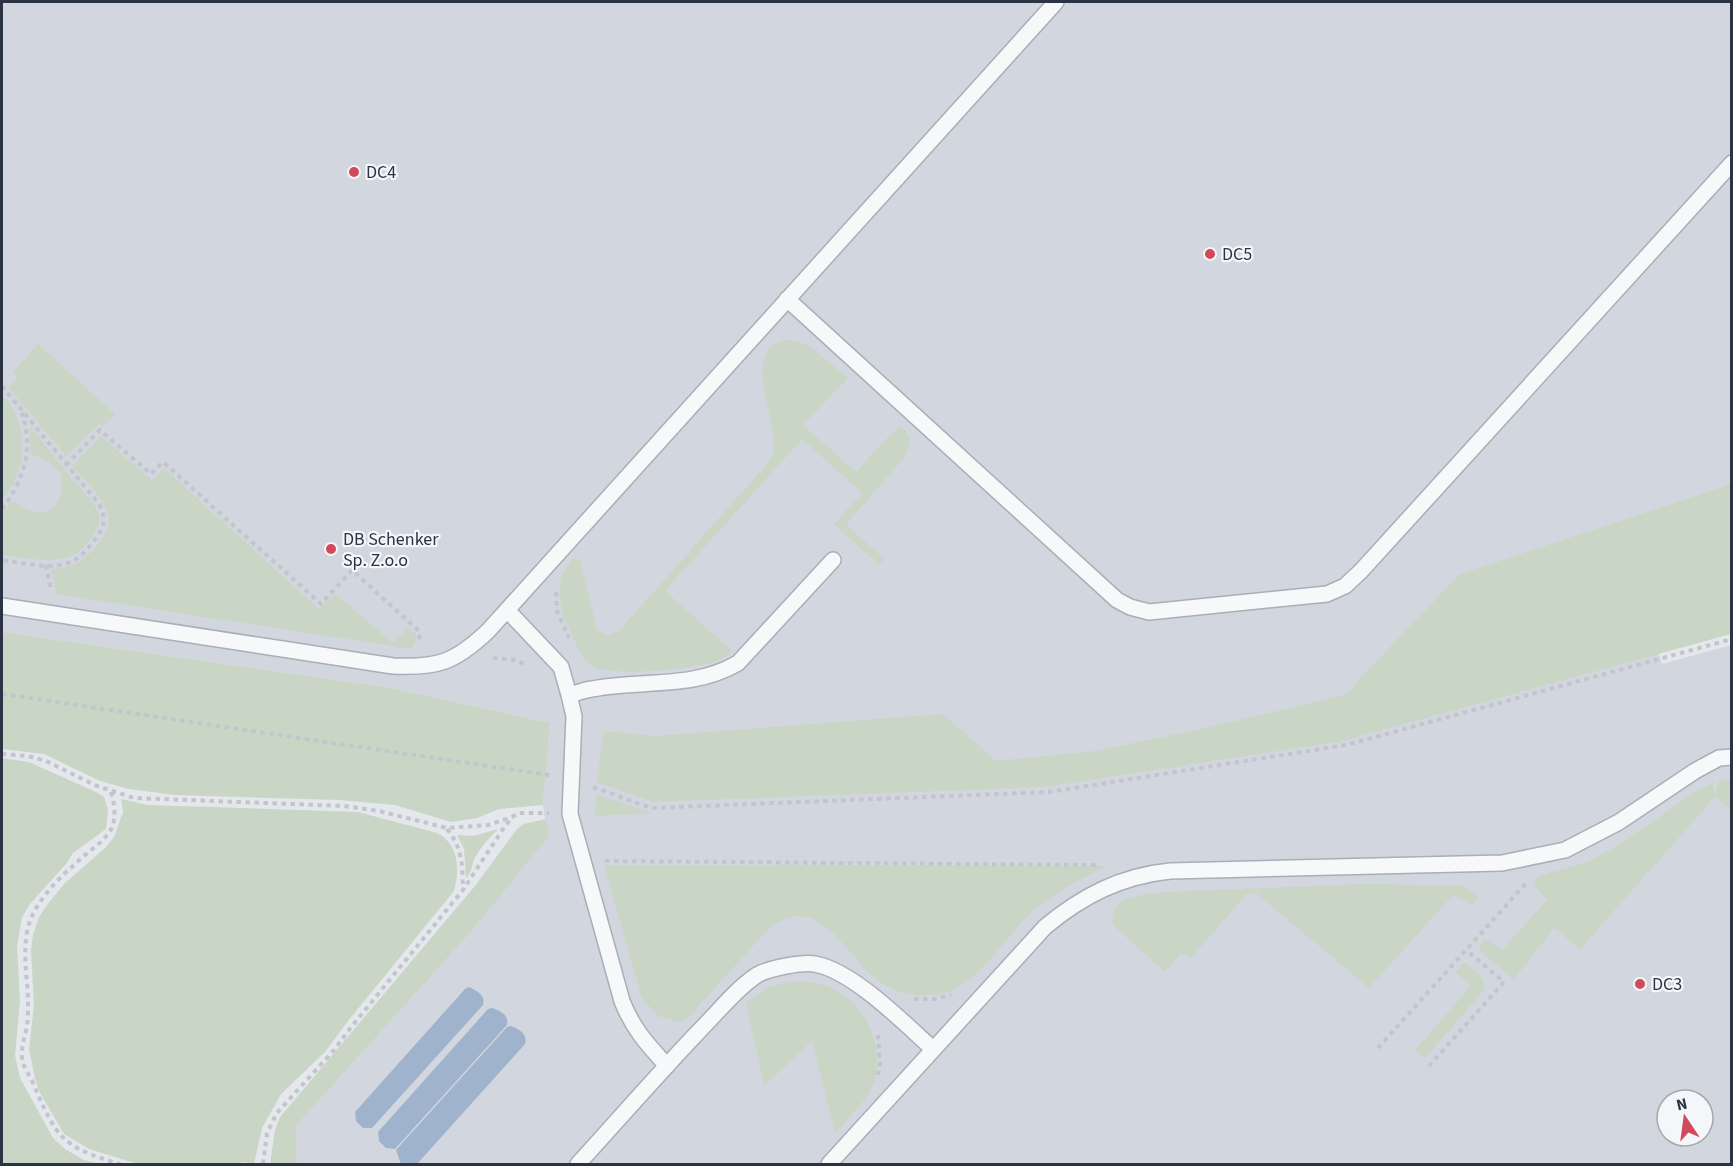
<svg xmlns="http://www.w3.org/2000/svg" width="1733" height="1166" viewBox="0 0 1733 1166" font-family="'Source Sans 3',sans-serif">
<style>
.built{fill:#d2d6de;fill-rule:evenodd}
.green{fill:#c9d6c5}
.water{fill:#9fb4cc}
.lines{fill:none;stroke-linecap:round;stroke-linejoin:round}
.lane-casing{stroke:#a9aeb7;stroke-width:18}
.path{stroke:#c2c5cb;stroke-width:4;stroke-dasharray:4.5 4.5;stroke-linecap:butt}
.lane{stroke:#f7f8fa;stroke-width:15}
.poi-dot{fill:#d1495b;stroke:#f4f6f9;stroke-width:2}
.labels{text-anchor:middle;stroke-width:4.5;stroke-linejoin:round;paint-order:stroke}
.poi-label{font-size:18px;fill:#2b3445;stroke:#f4f6f9;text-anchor:start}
</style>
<rect width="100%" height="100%" fill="#e4e7ec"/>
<!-- built -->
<path class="built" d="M2,2H1731V484L1619,522L1662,664L1731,645V1164H297L296,1126L470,933L548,836L543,805L550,723L391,688L2,632ZM1667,1100H1703V1136H1667Z"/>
<!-- green -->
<path class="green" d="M788,340L808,345L848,378L803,425L856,472L888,437L901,426C912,436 911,446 904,458L846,524L884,559L879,565L834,524L862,493L802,439L665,591L732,651C728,655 722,659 717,661C695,669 608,678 590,665C583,660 579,649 575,642C561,614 549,584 574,558L580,560L597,630L607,636L619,631L766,465C769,459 774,454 774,448C777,420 739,346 788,340Z
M38,344L115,414L103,426L99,424L66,456L9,388L18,378L13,372Z
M2,395C30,422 28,472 2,500Z
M30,427L95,506C101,517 101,525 93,536C88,542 83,549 77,553C58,566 22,557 2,555V513L13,501C20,505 28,511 35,512C59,515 65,489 61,472L44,459L30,454Z
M101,436L152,480L164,468L319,609L336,594L393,643L408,627L416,634V639L411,649L57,594L51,570C57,569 64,568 70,566C88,560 115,532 107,511C102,497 83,478 72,466Z
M1731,484V634L1342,741L1207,762L1044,787L653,802L597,782L604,731L656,736L943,714L996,761L1096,751L1206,728L1348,694L1364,674L1460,574Z
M2,632L391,688L550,723L543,805L499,809L477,818L451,822L395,805L339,800L175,795L129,789L100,781L44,754L2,749Z
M2,758L29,762L98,793L104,797L108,810L106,829L73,853L66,864L30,904L22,917L17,946L20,1001L15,1055L20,1078L53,1138L65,1149L84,1160L101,1164H2Z
M1731,780V811L1715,797L1580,949L1554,928L1514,979L1481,952L1480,945L1484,940L1490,942L1502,950L1547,900L1535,887L1534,880C1548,871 1574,868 1591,860C1629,841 1663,813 1698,790L1713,783L1715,794L1719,781Z
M596,794L652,813L595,816Z
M121,799L148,805L358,812L437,833C459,844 460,869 454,891L348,1021L325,1052L281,1094L262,1128L254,1164L245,1162L230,1164H138L89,1149L64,1134L39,1091L35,1079L29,1049L34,1006L31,950L33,935L39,917L47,905L65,883L106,847L114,837L123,812Z
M546,819L549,836L470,933L296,1126L297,1164H270L275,1130L280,1117L475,886L517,829L524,824Z
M498,829C489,838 480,848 474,860C471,867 472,872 466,878L464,849L457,835L474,836Z
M604,865L1107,866C1081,878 1055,892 1033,911C1006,935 979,985 944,993C926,997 907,996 890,988C852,971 824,890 774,925C763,933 754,945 745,955C727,975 708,995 690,1016L678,1022L658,1016L642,998Z
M1366,884L1464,886L1479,896L1473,906L1453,895L1369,988L1256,893L1247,894L1191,958L1181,953L1165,972L1115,927L1112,919L1115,908L1123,900L1141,895L1163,892Z
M1464,962C1475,971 1485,975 1484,990L1425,1058L1415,1050L1471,986L1456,972Z
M798,981C808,982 819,982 829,987C865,1002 885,1044 874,1082C867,1102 848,1118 835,1133L812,1041L764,1086L746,1003L768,987Z"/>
<!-- water -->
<path class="water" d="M469,987C477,991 486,995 483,1005L372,1128H363L356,1121L355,1112L465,989Z
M492,1008C501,1011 509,1015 507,1025L395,1149L386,1148L379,1141L378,1132L488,1009Z
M511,1026C519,1029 528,1034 525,1044L417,1164H401L396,1150L507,1027Z"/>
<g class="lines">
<!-- lane casing -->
<g class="lane-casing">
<path id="lane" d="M787,299L1117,600L1130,607L1149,612L1327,594L1345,586L1361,571L1732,163
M2,606L393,666C439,668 455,662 488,631L1056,2
M507,610L561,667L569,695L574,716L570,814L622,1001C633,1029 647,1044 667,1066
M569,695C577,693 584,690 592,689C641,679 692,690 738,663L833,560
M578,1164C619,1119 659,1073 701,1029C719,1011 736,989 757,975C769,968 802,962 815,964C853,971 904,1023 933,1049
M829,1164L1045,927C1082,896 1121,876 1170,871L1502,863L1565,850L1619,822L1695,771L1719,758L1732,757"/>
</g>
<!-- path -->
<path class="path" d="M2,386L99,504C106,517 105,527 96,538C90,546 84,554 76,559C56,572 24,563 2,560
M66,465L100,430L151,474L163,462L321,604L352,570L419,631L420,644
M2,509C24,480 34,449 22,413
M46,565L51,591
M556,592L557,611L569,638
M493,658L516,660L526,665
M2,694L549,775
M2,754L28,756L46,761L97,786L134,798L344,806L379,811L447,828L488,825L512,817
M593,787L651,808L1049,792L1346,745L1732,639
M111,792C124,836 99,840 74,865C59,878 42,896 33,914C20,940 27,971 28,999C28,1008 28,1018 27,1026C25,1037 21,1047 22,1058C23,1067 29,1074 33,1083C56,1137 61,1147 120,1164
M447,829C463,849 462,864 463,889
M605,861L1098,865
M914,999H934L951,995
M878,1035L880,1064L878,1075
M1378,1048L1528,881
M1429,1066L1504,982L1466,950
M263,1164L267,1133L277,1113L334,1050L352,1026L463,890L503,829L512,817L519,813H549"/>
<!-- lane -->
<use href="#lane" class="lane"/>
</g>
<!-- markers -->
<g class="poi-dot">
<circle cx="354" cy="172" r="6"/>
<circle cx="1210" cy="254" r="6"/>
<circle cx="331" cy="549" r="6"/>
<circle cx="1640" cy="984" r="6"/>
</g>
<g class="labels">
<!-- poi labels -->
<g class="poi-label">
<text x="366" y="178">DC4</text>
<text x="1222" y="260">DC5</text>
<text x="343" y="545">DB Schenker<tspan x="343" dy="21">Sp. Z.o.o</tspan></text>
<text x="1652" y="990">DC3</text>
</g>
</g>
<!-- border -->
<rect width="1733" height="1166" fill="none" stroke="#2b3445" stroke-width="6"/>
<!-- north arrow -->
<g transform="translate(1685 1118) rotate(347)"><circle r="28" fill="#f4f6f9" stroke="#a4a8b1" stroke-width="1.5"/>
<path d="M0-4.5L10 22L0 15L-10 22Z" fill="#d1495b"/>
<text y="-9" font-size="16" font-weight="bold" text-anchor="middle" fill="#2b3445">N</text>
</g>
</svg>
